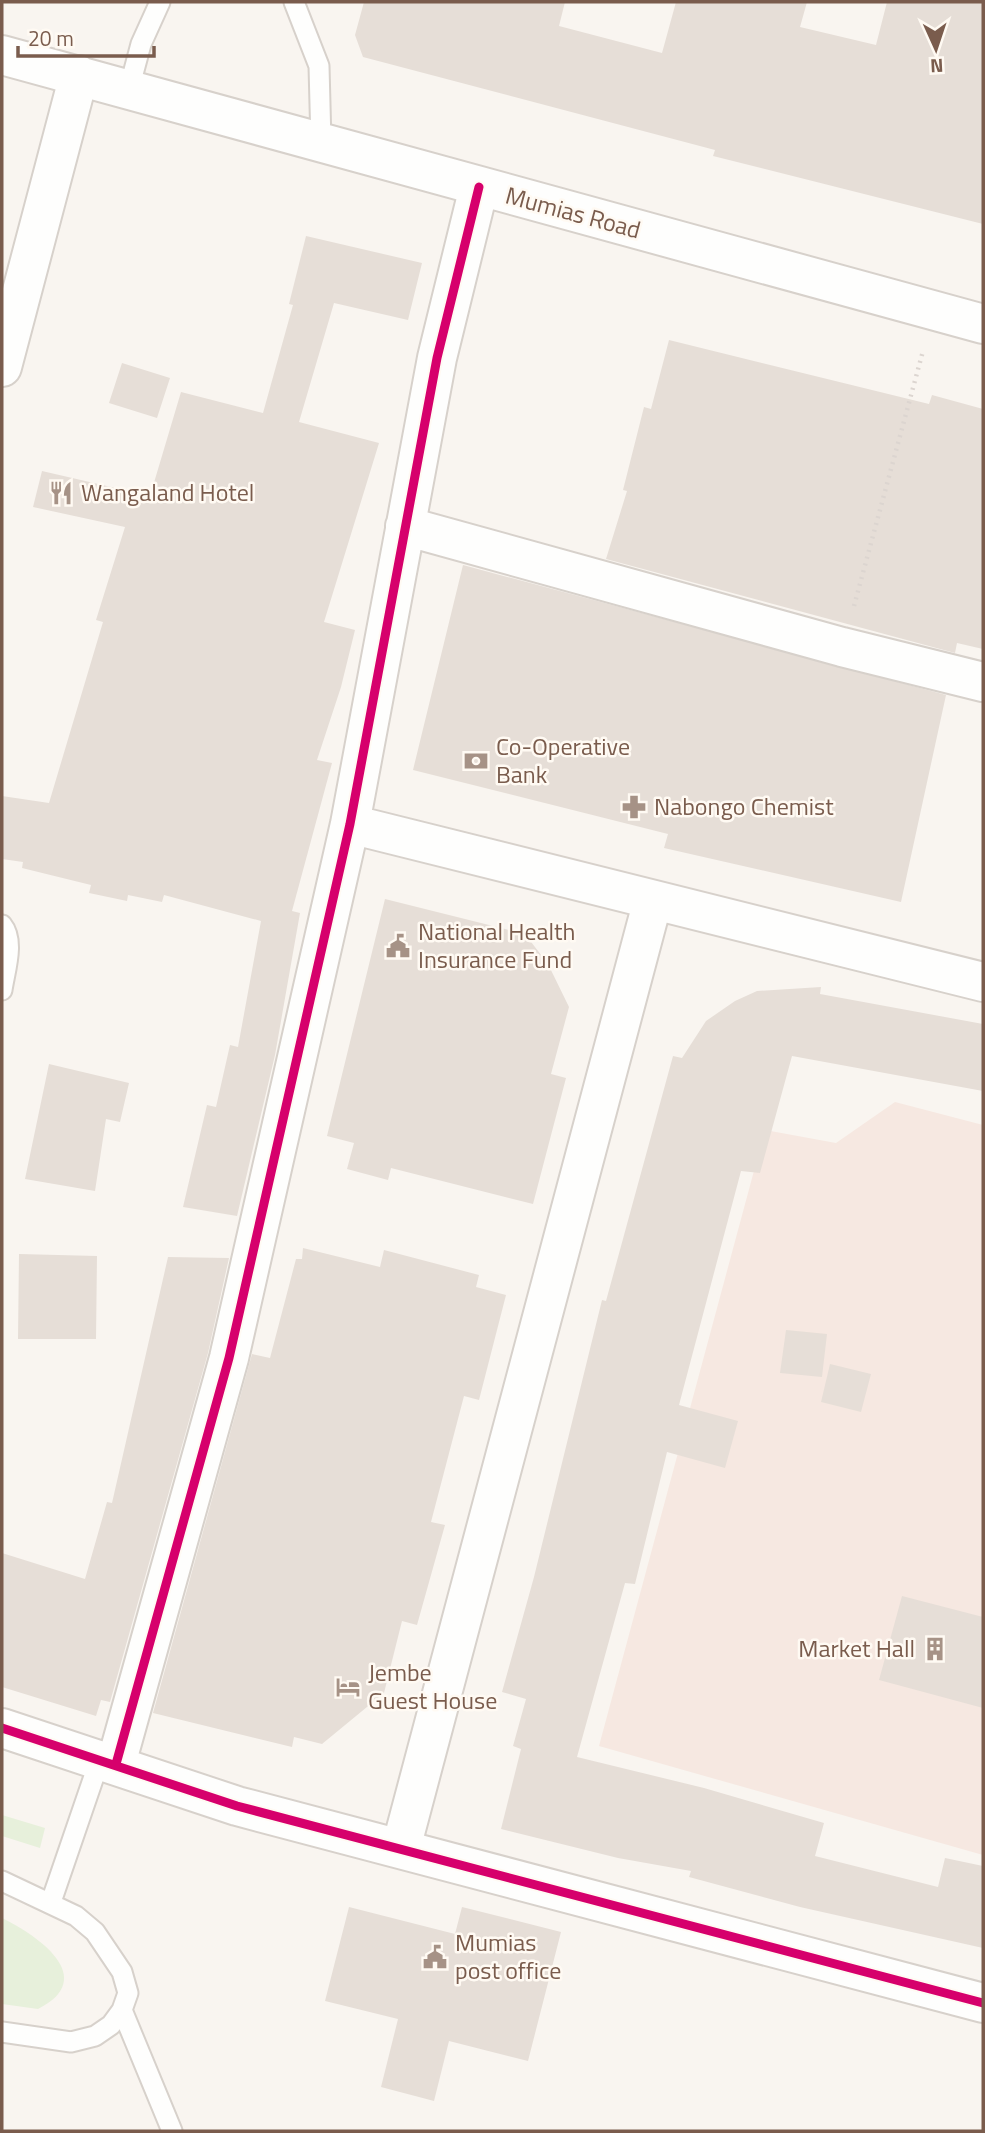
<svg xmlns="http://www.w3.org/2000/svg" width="985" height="2133" viewBox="0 0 985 2133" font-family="'Titillium Web',sans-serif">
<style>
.commercial{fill:#f6e8e1}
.green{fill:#e7f0db}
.building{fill:#e6ded7}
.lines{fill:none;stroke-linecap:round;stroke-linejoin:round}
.service-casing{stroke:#d7d1cb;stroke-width:23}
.minor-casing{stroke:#d7d1cb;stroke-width:42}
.tertiary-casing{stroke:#d7d1cb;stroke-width:42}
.path{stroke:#dcd5d0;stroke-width:4.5;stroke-dasharray:2 5;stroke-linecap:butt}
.service{stroke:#fefefd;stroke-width:19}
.minor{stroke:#fefefd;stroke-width:38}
.tertiary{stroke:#fefefd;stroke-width:38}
.cycleway-casing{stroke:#fffaf3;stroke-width:13}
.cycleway{stroke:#d6006c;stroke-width:9}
.labels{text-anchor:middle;stroke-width:5;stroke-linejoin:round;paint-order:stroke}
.street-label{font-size:24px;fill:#7a5c4d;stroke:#fffaf3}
.poi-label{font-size:24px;fill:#7a5c4d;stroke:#fffaf3;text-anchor:start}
</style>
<rect width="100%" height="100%" fill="#f9f5f0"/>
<!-- commercial -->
<path class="commercial" d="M895,1102L983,1125V1855L599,1746L765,1130L836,1143Z"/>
<!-- green -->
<path class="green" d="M2,1815L45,1828L40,1848L2,1836Z
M2,1918C37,1935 100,1978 38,2009L2,2004Z"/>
<!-- building -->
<path class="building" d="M364,2H565L559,26L662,53L676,2H807L800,27L876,45L887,2H983V224L713,156L715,150L363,57L355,35Z
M306,236L422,263L408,320L334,303L299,422L379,443L324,622L355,630L341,687L317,760L332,763L292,911L300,913L275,1055L237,1216L183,1207L207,1105L216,1107L230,1045L238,1047L261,921L164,895L162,902L128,895L127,901L89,893L91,885L22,868L23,862L2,859V796L49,803L103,622L96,620L125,527L33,507L42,471L150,496L181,392L263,413L293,305L289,304Z
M669,340L929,404L932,395L983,409V649L957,643L955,653L606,559L627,491L623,490L644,407L651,409Z
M122,363L170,378L157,418L109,403Z
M463,565L946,695L901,902L664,848L668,834L413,770Z
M385,899L525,934L548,964L569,1007L551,1074L566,1078L533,1204L391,1168L388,1180L347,1169L354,1143L327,1136Z
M821,987L820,994L983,1024V1091L792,1056L760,1173L741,1171L679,1405L738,1421L725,1468L667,1452L635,1584L625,1583L577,1757L704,1788L824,1823L815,1856L938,1887L945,1858L983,1866V1948L800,1907L689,1877L691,1871L618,1858L501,1829L521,1749L513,1746L526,1699L502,1692L534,1577L602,1300L606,1301L673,1056L682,1058L706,1021L735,1001L757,991Z
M49,1064L129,1083L120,1122L106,1119L95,1191L25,1179Z
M303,1248L380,1267L384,1250L479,1275L476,1287L506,1295L479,1400L464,1396L431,1522L445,1525L417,1625L402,1621L384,1693L322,1744L294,1737L292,1747L153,1713L252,1354L270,1358L296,1259H302Z
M19,1254L97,1256L96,1339H18Z
M168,1257L229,1258L208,1353L110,1702L101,1700L96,1716L2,1687V1553L85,1579L107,1502L112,1503Z
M786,1330L827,1334L822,1377L780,1373Z
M830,1364L871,1374L861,1412L821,1402Z
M902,1596L983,1617V1708L879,1680Z
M349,1907L455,1934L462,1907L561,1932L528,2061L449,2041L434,2101L381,2087L398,2019L325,2001Z"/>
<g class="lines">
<!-- service casing -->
<g class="service-casing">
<path id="service" d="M294,2L319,66L321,143
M129,89L141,44L160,2
M2,925C15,941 5,970 2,990
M2,1881L76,1916L95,1932L122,1972L128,1993L122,2010L111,2025L95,2036L71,2042L2,2032
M51,1902L100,1759
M122,2010L172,2131"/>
</g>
<!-- minor casing -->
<g class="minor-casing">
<path id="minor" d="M405,526L842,647L983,682
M350,824L983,982
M2,1728L237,1806L983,2003
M116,1764L229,1358L350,824L437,358L479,187
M401,1848L653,900"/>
</g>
<!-- tertiary casing -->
<g class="tertiary-casing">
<path id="tertiary" d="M2,55L983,324
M2,367L79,75"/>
</g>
<!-- path -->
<path class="path" d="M854,606L923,351"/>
<!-- service -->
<use href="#service" class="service"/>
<!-- minor -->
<use href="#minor" class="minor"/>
<!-- tertiary -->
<use href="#tertiary" class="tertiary"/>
<!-- cycleway casing -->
<g class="cycleway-casing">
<path id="cycleway" d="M2,1728L237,1806L983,2003
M116,1764L229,1358L350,824L437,358L479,187"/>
</g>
<!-- cycleway -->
<use href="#cycleway" class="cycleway"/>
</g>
<!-- icons -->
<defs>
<g id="restaurant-bare" transform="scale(1.89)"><path d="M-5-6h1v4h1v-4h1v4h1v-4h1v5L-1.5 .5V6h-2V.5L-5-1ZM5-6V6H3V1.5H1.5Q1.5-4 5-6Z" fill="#a69286" stroke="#fffaf3" stroke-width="2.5" paint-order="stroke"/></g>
<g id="bank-bare" transform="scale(1.89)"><path d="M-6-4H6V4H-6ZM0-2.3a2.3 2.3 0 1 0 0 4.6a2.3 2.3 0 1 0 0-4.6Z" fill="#a69286" stroke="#fffaf3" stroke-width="2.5" paint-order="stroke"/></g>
<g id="pharmacy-bare" transform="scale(1.89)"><path d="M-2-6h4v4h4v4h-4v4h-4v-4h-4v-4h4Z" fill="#a69286" stroke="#fffaf3" stroke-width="2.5" paint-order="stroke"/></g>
<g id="civic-bare" transform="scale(1.89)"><path d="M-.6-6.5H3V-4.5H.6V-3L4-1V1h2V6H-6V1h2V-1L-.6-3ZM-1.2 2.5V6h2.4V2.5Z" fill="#a69286" stroke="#fffaf3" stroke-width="2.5" paint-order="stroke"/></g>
<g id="building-bare" transform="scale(1.89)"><path d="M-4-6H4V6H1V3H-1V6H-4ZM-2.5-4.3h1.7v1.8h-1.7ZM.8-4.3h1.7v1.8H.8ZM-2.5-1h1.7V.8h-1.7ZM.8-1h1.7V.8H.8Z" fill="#a69286" stroke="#fffaf3" stroke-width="2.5" paint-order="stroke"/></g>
<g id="hotel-bare" transform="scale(1.89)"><path d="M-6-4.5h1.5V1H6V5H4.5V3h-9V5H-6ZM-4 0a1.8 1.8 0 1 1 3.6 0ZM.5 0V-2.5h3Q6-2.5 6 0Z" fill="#a69286" stroke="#fffaf3" stroke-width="2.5" paint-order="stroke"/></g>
</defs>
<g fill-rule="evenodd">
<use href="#restaurant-bare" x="61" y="493"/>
<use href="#bank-bare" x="476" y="761"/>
<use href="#pharmacy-bare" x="634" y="807"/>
<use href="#civic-bare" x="398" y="946"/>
<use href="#building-bare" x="935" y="1649"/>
<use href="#hotel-bare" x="348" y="1687"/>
<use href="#civic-bare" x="435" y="1957"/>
</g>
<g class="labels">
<!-- street labels -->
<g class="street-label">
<text transform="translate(573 213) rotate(15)" y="8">Mumias Road</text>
</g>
<!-- poi labels -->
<g class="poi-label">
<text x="81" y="501">Wangaland Hotel</text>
<text x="496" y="755">Co-Operative<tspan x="496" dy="28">Bank</tspan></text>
<text x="654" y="815">Nabongo Chemist</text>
<text x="418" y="940">National Health<tspan x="418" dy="28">Insurance Fund</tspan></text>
<text x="915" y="1657" text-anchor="end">Market Hall</text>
<text x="368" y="1681">Jembe<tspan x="368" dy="28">Guest House</tspan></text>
<text x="455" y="1951">Mumias<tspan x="455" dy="28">post office</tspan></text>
</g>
</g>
<!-- border -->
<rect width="985" height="2133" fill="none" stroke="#7a5c4d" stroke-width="7"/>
<!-- north arrow -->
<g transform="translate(936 49) rotate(177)" stroke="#fffaf3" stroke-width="5" paint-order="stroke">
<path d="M0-5L12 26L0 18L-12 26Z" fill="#7a5c4d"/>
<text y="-10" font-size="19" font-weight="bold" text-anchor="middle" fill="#7a5c4d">N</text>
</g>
<!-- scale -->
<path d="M18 46v10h136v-10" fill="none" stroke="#7a5c4d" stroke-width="3.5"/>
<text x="28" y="46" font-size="21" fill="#7a5c4d" stroke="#fffaf3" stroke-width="5" paint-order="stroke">20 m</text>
</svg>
